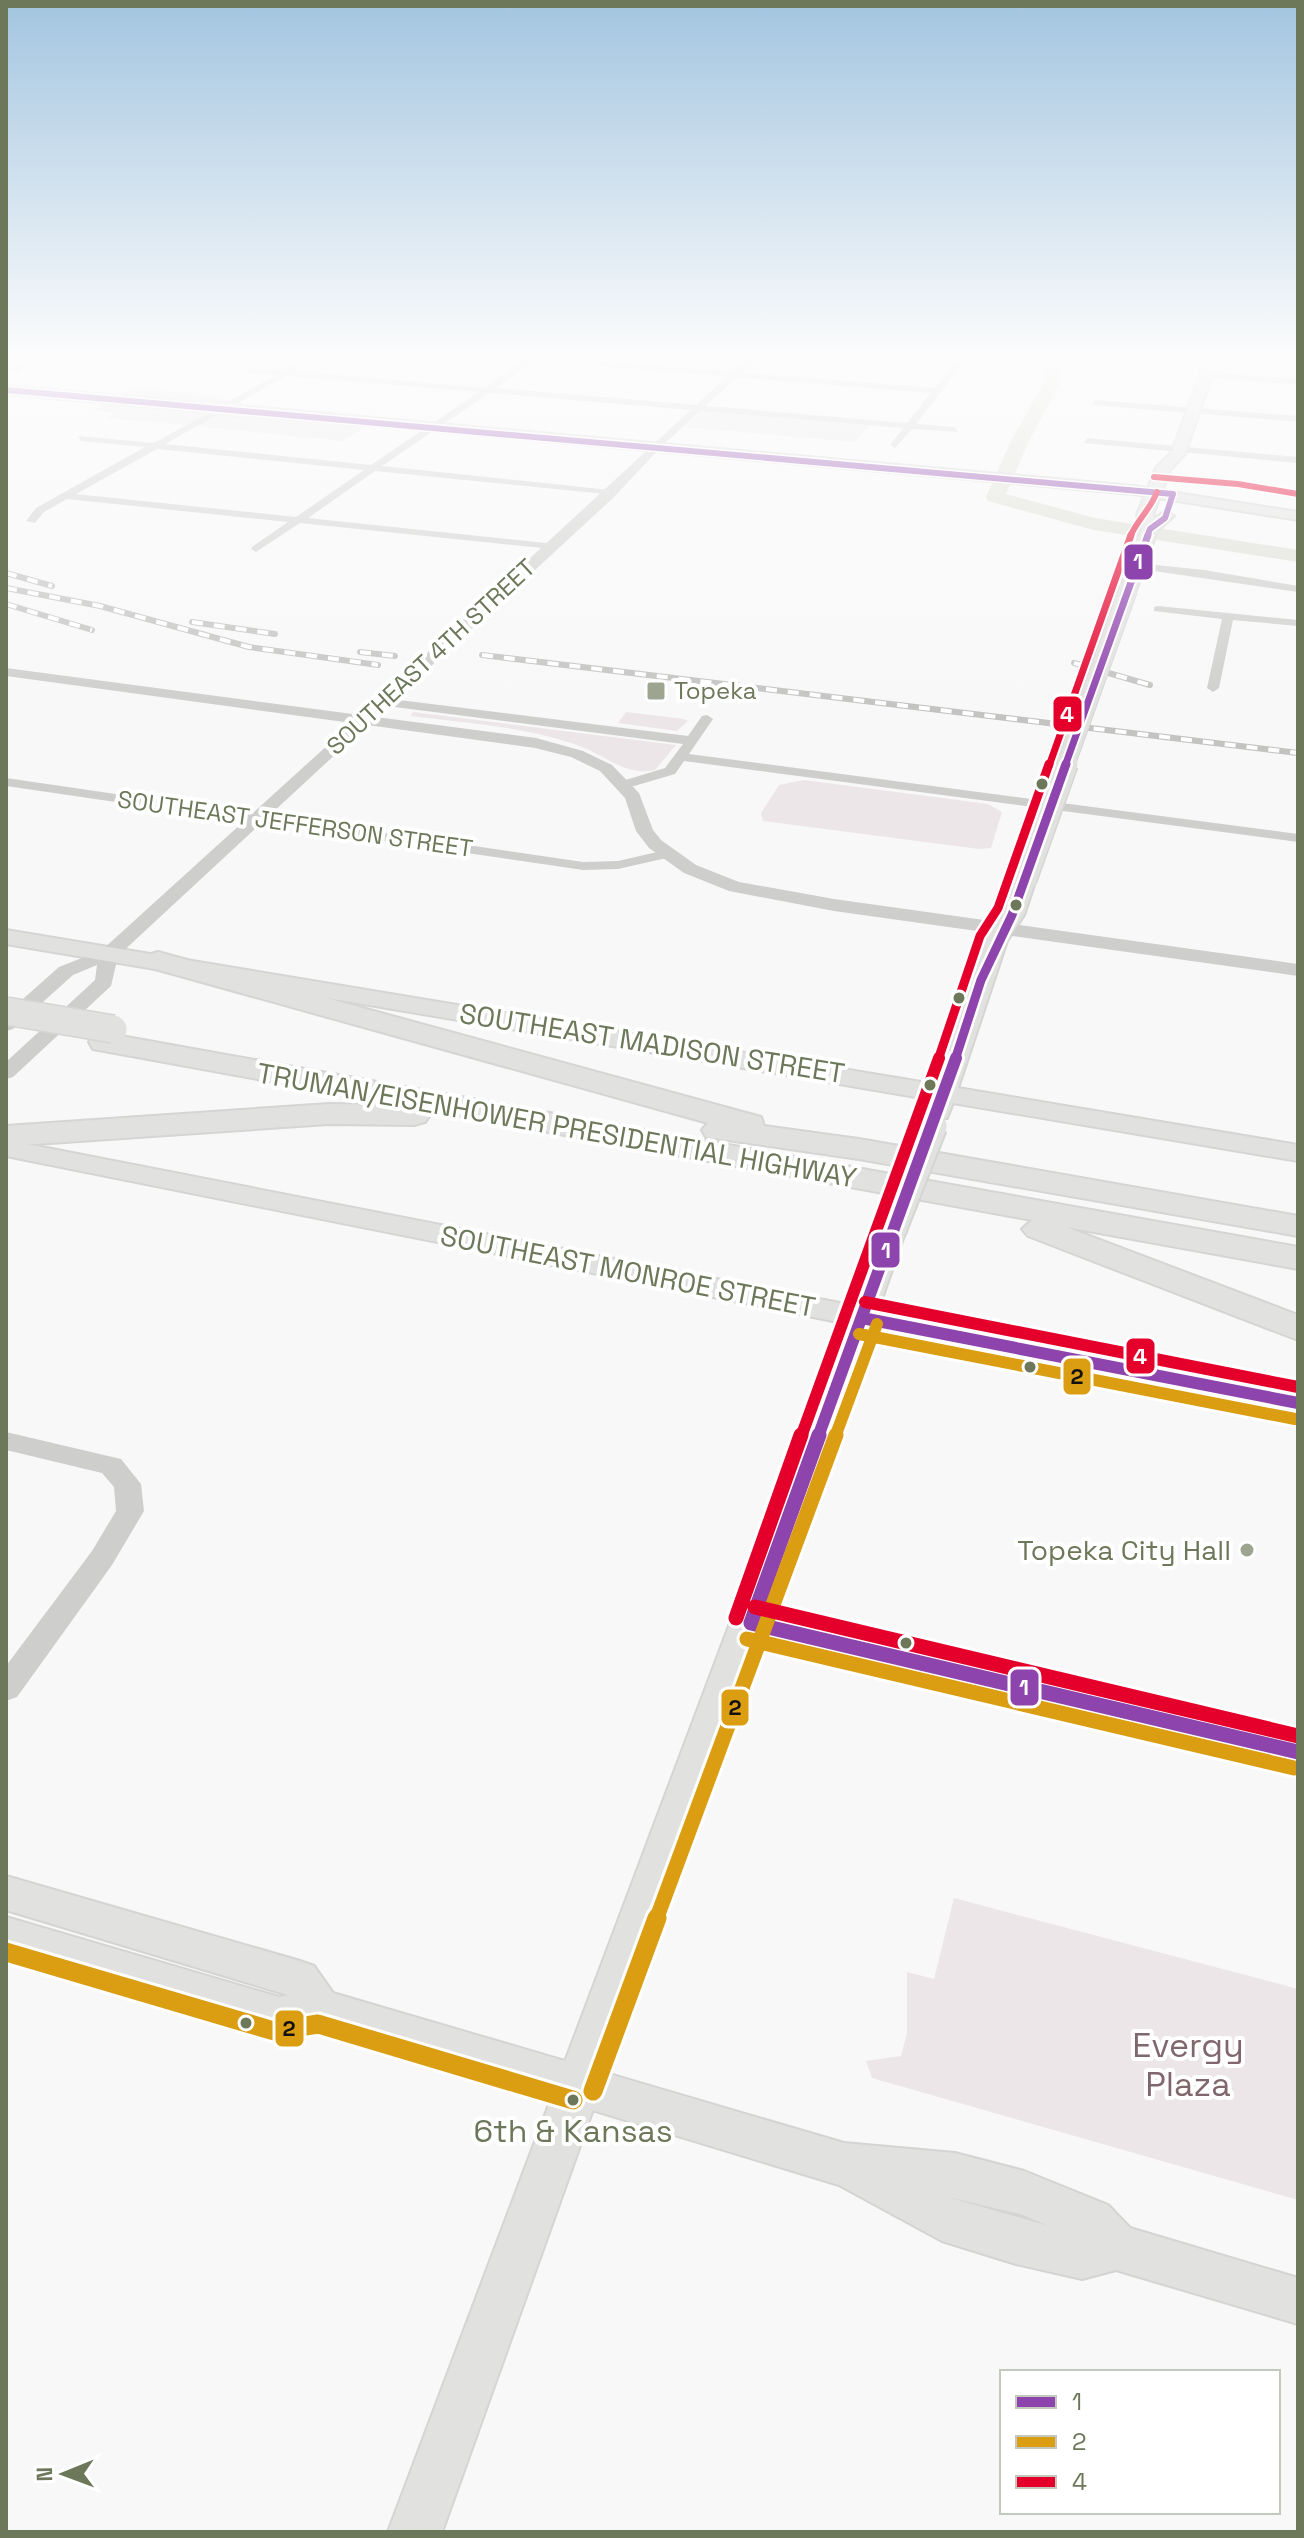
<svg xmlns="http://www.w3.org/2000/svg" width="1304" height="2538" viewBox="0 0 1304 2538" font-family="'Space Grotesk',sans-serif">
<style>
.green{fill:#ece6e8}
.lines{fill:none;stroke-linecap:round;stroke-linejoin:round}
.river{fill:#dddfd5;fill-rule:evenodd}
.secondary-casing{stroke:#d4d5d3;stroke-width:4}
.primary-casing{stroke:#d5d6d4;stroke-width:4}
.motorway-casing{stroke:#d5d5d4;stroke-width:4}
.minor{fill:#cecfcd;fill-rule:evenodd}
.tertiary{fill:#cecfcd;fill-rule:evenodd}
.secondary{fill:#e1e2e0;fill-rule:evenodd}
.primary{fill:#e1e2e0;fill-rule:evenodd}
.motorway{fill:#e1e2e0;fill-rule:evenodd}
.rail-casing{stroke:#c3c4c2;stroke-width:6}
.rail{stroke:#fff;stroke-width:4;stroke-dasharray:11;stroke-linecap:butt}
.secondary-bridge-casing{stroke:#d4d5d3;stroke-width:15;stroke-linecap:butt}
.primary-bridge-far2-casing{stroke:#d5d6d4;stroke-width:20;stroke-linecap:butt}
.primary-bridge-far1-casing{stroke:#d5d6d4;stroke-width:26;stroke-linecap:butt}
.primary-bridge-casing{stroke:#d5d6d4;stroke-width:33;stroke-linecap:butt}
.motorway-bridge-casing{stroke:#d5d5d4;stroke-width:30;stroke-linecap:butt}
.secondary-bridge{stroke:#e1e2e0;stroke-width:13}
.primary-bridge-far2{stroke:#e1e2e0;stroke-width:18}
.primary-bridge-far1{stroke:#e1e2e0;stroke-width:23}
.primary-bridge{stroke:#e1e2e0;stroke-width:29}
.motorway-bridge{stroke:#e1e2e0;stroke-width:27}
.bus-1-far4-casing{stroke:#fff;stroke-width:9}
.bus-1-far3-casing{stroke:#fff;stroke-width:11}
.bus-1-far2-casing{stroke:#fff;stroke-width:14}
.bus-1-far1-casing{stroke:#fff;stroke-width:18}
.bus-1-casing{stroke:#fff;stroke-width:21}
.bus-2-far2-casing{stroke:#fff;stroke-width:18}
.bus-2-far1-casing{stroke:#fff;stroke-width:21}
.bus-2-casing{stroke:#fff;stroke-width:25}
.bus-3-far4-casing{stroke:#fff;stroke-width:9}
.bus-3-far3-casing{stroke:#fff;stroke-width:11}
.bus-3-far2-casing{stroke:#fff;stroke-width:14}
.bus-3-far1-casing{stroke:#fff;stroke-width:18}
.bus-3-casing{stroke:#fff;stroke-width:21}
.bus-1-far4{stroke:#8e44ad;stroke-width:6}
.bus-1-far3{stroke:#8e44ad;stroke-width:7}
.bus-1-far2{stroke:#8e44ad;stroke-width:9}
.bus-1-far1{stroke:#8e44ad;stroke-width:12}
.bus-1{stroke:#8e44ad;stroke-width:15}
.bus-2-far2{stroke:#db9d12;stroke-width:12}
.bus-2-far1{stroke:#db9d12;stroke-width:15}
.bus-2{stroke:#db9d12;stroke-width:19}
.bus-3-far4{stroke:#e4002b;stroke-width:6}
.bus-3-far3{stroke:#e4002b;stroke-width:7}
.bus-3-far2{stroke:#e4002b;stroke-width:9}
.bus-3-far1{stroke:#e4002b;stroke-width:12}
.bus-3{stroke:#e4002b;stroke-width:15}
.poi-dot{fill:#9da591;stroke:#fff;stroke-width:3}
.bus-dot{fill:#6c7859;stroke:#fff;stroke-width:3}
.labels{text-anchor:middle;stroke-width:8;stroke-linejoin:round;paint-order:stroke}
.far-street-label{font-size:24px;fill:#6c7859;stroke:#fff}
.far-poi-label{font-size:24px;fill:#6c7859;stroke:#fff;text-anchor:start}
.street-label{font-size:28px;fill:#6c7859;stroke:#fff}
.poi-label{font-size:28px;fill:#6c7859;stroke:#fff;text-anchor:end}
.near-bus-label{font-size:32px;fill:#6c7859;stroke:#fff}
.near-park-label{font-size:34px;fill:#80666d;stroke:#fff}
.line-badge{stroke:#fff;stroke-width:3}
.badge-label{font-size:22px;text-anchor:middle;font-weight:bold;fill:#fff}
.pale-badge-label{font-size:22px;text-anchor:middle;font-weight:bold;fill:#111}
</style>
<rect width="100%" height="100%" fill="#f8f8f8"/>
<!-- green -->
<path class="green" d="M133,387L222,397L227,402L220,406L117,397Z
M108,402L210,411L186,425L107,418L115,413L93,410Z
M224,411L371,423L343,441L196,426Z
M700,411H705L870,425L855,442L685,427Z
M413,712L676,745L655,770C627,777 604,755 582,747C530,727 466,723 410,716Z
M626,712L684,719L688,721L677,731L618,723Z
M804,780L988,804L1002,812L991,848L979,849L763,821L761,813L779,785Z
M954,1898L1298,1989V2200L872,2078L866,2061L901,2056L907,2033V1972L934,1979Z"/>
<g class="lines">
<!-- river -->
<path class="river" d="M1033,358H1049L1063,377L1028,443L1006,494L1095,518L1298,550V562L1094,530L988,501L986,497L1010,443L1047,377Z"/>
<!-- secondary casing -->
<g class="secondary-casing">
<path id="secondary" d="M6,386L201,403L207,407L201,411L6,394Z
M240,406L1133,486L1298,512V520L1133,494L236,413L234,410Z
M6,1876L300,1961L314,1966L333,1993L844,2143L955,2153L1024,2171L1108,2205L1130,2228L1298,2278V2324L1116,2270L1082,2279L1016,2264L942,2241L839,2185L319,2027L279,2035L6,1953V1917L279,1997L288,1995L6,1910ZM944,2196L1023,2215L1049,2226Z"/>
</g>
<!-- primary casing -->
<g class="primary-casing">
<path id="primary" d="M1206,358H1218L1185,454L1170,470L1153,515L1154,518L1166,511L1174,516L1157,531L1136,590L1134,594H1122L1120,590L1142,529L1137,515L1156,468L1172,452Z
M1025,872L1036,879L1024,915L1007,941L958,1088L1298,1145V1161L953,1103L947,1118H927L924,1112L928,1099L6,944V930L933,1084L983,941L1000,915L1014,879Z
M6,1140L850,1305L876,1230L881,1224L891,1221L901,1224L906,1230L878,1310L1298,1392V1414L872,1329L442,2532H388L843,1323L6,1156Z"/>
</g>
<!-- motorway casing -->
<g class="motorway-casing">
<path id="motorway" d="M158,952L761,1117L764,1126L859,1139L1298,1216V1236L859,1159L706,1137L702,1130L708,1123L148,967L144,961L148,955Z
M104,1033L1298,1247V1269L1066,1227L1298,1315V1340L1028,1236L1022,1229L1032,1220L427,1110L430,1115L425,1122L414,1125L329,1124L6,1146V1126L329,1104L400,1105L93,1049L89,1042L93,1035Z"/>
</g>
<!-- minor -->
<path class="minor" d="M33,358H44L17,371L10,369Z
M306,358H316L294,371L485,388L526,358H559L935,388L959,358H967L916,424L955,427L958,432L912,429L895,448L890,445L903,428L489,393L382,466L610,490L614,495L375,471L308,518L556,544V548L552,549L300,523L256,552L251,549L252,547L288,522L67,499L44,512L35,523L26,521L36,508L145,447L81,441L78,436L154,443L276,375L249,373L246,368L284,370ZM535,361L931,393L907,423L495,388ZM286,376L479,392L371,465L165,444ZM157,449L364,470L296,517L76,494Z
M1206,372L1298,379V385L1203,377Z
M1095,400L1298,416V422L1092,405Z
M1087,438L1298,457V463L1084,443Z
M1137,563L1204,570L1298,586V592L1133,568V564Z
M1158,606L1298,620V626L1233,620L1219,688L1213,692L1207,688L1222,619L1154,611V607Z
M383,698L688,736L702,716L707,715L713,719L689,754L1298,834V842L684,761L675,774L624,789L617,785L619,782L665,768L683,744L379,705V699Z
M6,778L583,862L618,861L666,850L673,854L671,857L618,869L583,870L6,786Z
M751,1614L1298,1741V1763L742,1630L739,1623L742,1616Z"/>
<!-- tertiary -->
<path class="tertiary" d="M747,358H758L663,445L613,498L376,717L536,738L583,751L612,765L639,793L653,830L661,840L696,865L739,882L834,899L1298,964V976L834,911L729,891L684,873L649,848L636,831L625,798L600,771L571,757L535,748L367,725L118,956L111,986L13,1077L6,1079V1062L95,980L97,965L73,975L13,1029L6,1031V1014L59,967L102,950L352,723L6,676V668L360,715Z
M6,1432L121,1459L141,1484L144,1511L112,1565L17,1697L6,1701V1666L92,1551L116,1511L114,1487L102,1473L6,1450Z"/>
<!-- secondary -->
<use href="#secondary" class="secondary"/>
<!-- primary -->
<use href="#primary" class="primary"/>
<!-- motorway -->
<use href="#motorway" class="motorway"/>
<!-- rail casing -->
<g class="rail-casing">
<path id="rail" d="M6,573L52,586
M6,588L100,606L249,647L378,665
M6,604L92,630
M192,622L275,634
M360,652L395,656
M482,655L1298,753
M1074,663L1150,685"/>
</g>
<!-- rail -->
<use href="#rail" class="rail"/>
<!-- secondary-bridge casing -->
<g class="secondary-bridge-casing">
<path id="secondary-bridge" d="M201,407L240,410"/>
</g>
<!-- primary-bridge-far2 casing -->
<g class="primary-bridge-far2-casing">
<path id="primary-bridge-far2" d="M1065,766L1128,590"/>
</g>
<!-- primary-bridge-far1 casing -->
<g class="primary-bridge-far1-casing">
<path id="primary-bridge-far1" d="M1025,879L1066,764"/>
</g>
<!-- primary-bridge casing -->
<g class="primary-bridge-casing">
<path id="primary-bridge" d="M891,1230L932,1126"/>
</g>
<!-- motorway-bridge casing -->
<g class="motorway-bridge-casing">
<path id="motorway-bridge" d="M6,1011L113,1029"/>
</g>
<!-- secondary-bridge -->
<use href="#secondary-bridge" class="secondary-bridge"/>
<!-- primary-bridge-far2 -->
<use href="#primary-bridge-far2" class="primary-bridge-far2"/>
<!-- primary-bridge-far1 -->
<use href="#primary-bridge-far1" class="primary-bridge-far1"/>
<!-- primary-bridge -->
<use href="#primary-bridge" class="primary-bridge"/>
<!-- motorway-bridge -->
<use href="#motorway-bridge" class="motorway-bridge"/>
<!-- bus-1-far4 casing -->
<g class="bus-1-far4-casing">
<path id="bus-1-far4" d="M6,390L1173,494L1165,518L1150,529L1147,537"/>
</g>
<!-- bus-1-far3 casing -->
<g class="bus-1-far3-casing">
<path id="bus-1-far3" d="M1065,766L1148,535"/>
</g>
<!-- bus-1-far2 casing -->
<g class="bus-1-far2-casing">
<path id="bus-1-far2" d="M955,1060L981,980L1012,915L1066,764"/>
</g>
<!-- bus-1-far1 casing -->
<g class="bus-1-far1-casing">
<path id="bus-1-far1" d="M862,1318L1298,1403
M818,1437L956,1058"/>
</g>
<!-- bus-1 casing -->
<g class="bus-1-casing">
<path id="bus-1" d="M751,1623L819,1435
M751,1623L1298,1752"/>
</g>
<!-- bus-2-far2 casing -->
<g class="bus-2-far2-casing">
<path id="bus-2-far2" d="M859,1334L1295,1419
M835,1437L877,1324"/>
</g>
<!-- bus-2-far1 casing -->
<g class="bus-2-far1-casing">
<path id="bus-2-far1" d="M747,1639L1294,1768
M656,1920L836,1435"/>
</g>
<!-- bus-2 casing -->
<g class="bus-2-casing">
<path id="bus-2" d="M6,1952L274,2031L318,2024L573,2100
M593,2091L657,1918"/>
</g>
<!-- bus-3-far4 casing -->
<g class="bus-3-far4-casing">
<path id="bus-3-far4" d="M1154,477L1238,484L1298,494
M1130,537C1137,520 1150,510 1157,492"/>
</g>
<!-- bus-3-far3 casing -->
<g class="bus-3-far3-casing">
<path id="bus-3-far3" d="M1049,766L1131,535"/>
</g>
<!-- bus-3-far2 casing -->
<g class="bus-3-far2-casing">
<path id="bus-3-far2" d="M938,1060L980,936L998,908L1049,764"/>
</g>
<!-- bus-3-far1 casing -->
<g class="bus-3-far1-casing">
<path id="bus-3-far1" d="M865,1302L1298,1387
M801,1437L939,1058"/>
</g>
<!-- bus-3 casing -->
<g class="bus-3-casing">
<path id="bus-3" d="M755,1607L1298,1736
M736,1618L801,1435"/>
</g>
<!-- bus-1-far4 -->
<use href="#bus-1-far4" class="bus-1-far4"/>
<!-- bus-1-far3 -->
<use href="#bus-1-far3" class="bus-1-far3"/>
<!-- bus-1-far2 -->
<use href="#bus-1-far2" class="bus-1-far2"/>
<!-- bus-1-far1 -->
<use href="#bus-1-far1" class="bus-1-far1"/>
<!-- bus-1 -->
<use href="#bus-1" class="bus-1"/>
<!-- bus-2-far2 -->
<use href="#bus-2-far2" class="bus-2-far2"/>
<!-- bus-2-far1 -->
<use href="#bus-2-far1" class="bus-2-far1"/>
<!-- bus-2 -->
<use href="#bus-2" class="bus-2"/>
<!-- bus-3-far4 -->
<use href="#bus-3-far4" class="bus-3-far4"/>
<!-- bus-3-far3 -->
<use href="#bus-3-far3" class="bus-3-far3"/>
<!-- bus-3-far2 -->
<use href="#bus-3-far2" class="bus-3-far2"/>
<!-- bus-3-far1 -->
<use href="#bus-3-far1" class="bus-3-far1"/>
<!-- bus-3 -->
<use href="#bus-3" class="bus-3"/>
</g>
<!-- sky -->
<linearGradient id="sky" x2="0" y2="1"><stop stop-color="#a3c5e0"/><stop offset="0.5" stop-color="#fcfcfc"/><stop offset="1" stop-color="#fcfcfc" stop-opacity="0"/></linearGradient>
<rect width="1304" height="713" fill="url(#sky)"/>
<!-- markers -->
<g class="poi-dot">
<rect x="646" y="681" width="20" height="20" rx="4"/>
<circle cx="1247" cy="1550" r="8"/>
</g>
<g class="bus-dot">
<circle cx="1042" cy="784" r="7"/>
<circle cx="1016" cy="905" r="7"/>
<circle cx="959" cy="998" r="7"/>
<circle cx="930" cy="1085" r="7"/>
<circle cx="1030" cy="1367" r="7"/>
<circle cx="906" cy="1643" r="7"/>
<circle cx="246" cy="2023" r="7"/>
<circle cx="573" cy="2100" r="7"/>
</g>
<g class="labels">
<!-- far-street labels -->
<g class="far-street-label">
<text transform="translate(431 657) rotate(-43)" y="8">SOUTHEAST 4TH STREET</text>
<text transform="translate(295 824) rotate(8)" y="8">SOUTHEAST JEFFERSON STREET</text>
</g>
<!-- far-poi labels -->
<g class="far-poi-label">
<text x="674" y="699">Topeka</text>
</g>
<!-- street labels -->
<g class="street-label">
<text transform="translate(652 1043) rotate(9)" y="10">SOUTHEAST MADISON STREET</text>
<text transform="translate(557 1125) rotate(10)" y="10">TRUMAN/EISENHOWER PRESIDENTIAL HIGHWAY</text>
<text transform="translate(628 1271) rotate(11)" y="10">SOUTHEAST MONROE STREET</text>
</g>
<!-- poi labels -->
<g class="poi-label">
<text x="1231" y="1560">Topeka City Hall</text>
</g>
<!-- near-bus labels -->
<g class="near-bus-label">
<text x="573" y="2142">6th &amp; Kansas</text>
</g>
<!-- near-park labels -->
<g class="near-park-label">
<text x="1188" y="2057">Evergy<tspan x="1188" dy="39">Plaza</tspan></text>
</g>
</g>
<g class="line-badge">
<rect x="1123" y="543" width="31" height="38" rx="8" fill="#8e44ad"/>
<rect x="1052" y="695" width="31" height="38" rx="8" fill="#e4002b"/>
<rect x="870" y="1231" width="31" height="38" rx="8" fill="#8e44ad"/>
<rect x="1125" y="1337" width="31" height="38" rx="8" fill="#e4002b"/>
<rect x="1062" y="1357" width="30" height="39" rx="8" fill="#db9d12"/>
<rect x="1009" y="1668" width="31" height="39" rx="8" fill="#8e44ad"/>
<rect x="720" y="1688" width="30" height="39" rx="8" fill="#db9d12"/>
<rect x="274" y="2009" width="31" height="39" rx="8" fill="#db9d12"/>
</g>
<g class="badge-label">
<text x="1138" y="569">1</text>
<text x="1067" y="722">4</text>
<text x="886" y="1258">1</text>
<text x="1140" y="1364">4</text>
<text x="1024" y="1695">1</text>
</g>
<g class="pale-badge-label">
<text x="1077" y="1384">2</text>
<text x="735" y="1715">2</text>
<text x="289" y="2036">2</text>
</g>
<!-- border -->
<rect width="1304" height="2538" fill="none" stroke="#6c7859" stroke-width="16"/>
<!-- legend -->
<rect x="1000" y="2370" width="280" height="144" fill="#ffffff" stroke="#c4c9bd" stroke-width="2"/>
<rect x="1016" y="2396" width="40" height="12" fill="#8e44ad" stroke="#c4c9bd" stroke-width="2"/>
<text x="1072" y="2410" font-size="24" fill="#6c7859">1</text>
<rect x="1016" y="2436" width="40" height="12" fill="#db9d12" stroke="#c4c9bd" stroke-width="2"/>
<text x="1072" y="2450" font-size="24" fill="#6c7859">2</text>
<rect x="1016" y="2476" width="40" height="12" fill="#e4002b" stroke="#c4c9bd" stroke-width="2"/>
<text x="1072" y="2490" font-size="24" fill="#6c7859">4</text>
<!-- north arrow -->
<g transform="translate(64 2474) rotate(269)" stroke="#ffffff" stroke-width="6" paint-order="stroke">
<path d="M0-6L14 30L0 20L-14 30Z" fill="#6c7859"/>
<text y="-12" font-size="22" font-weight="bold" text-anchor="middle" fill="#6c7859">N</text>
</g>
</svg>
